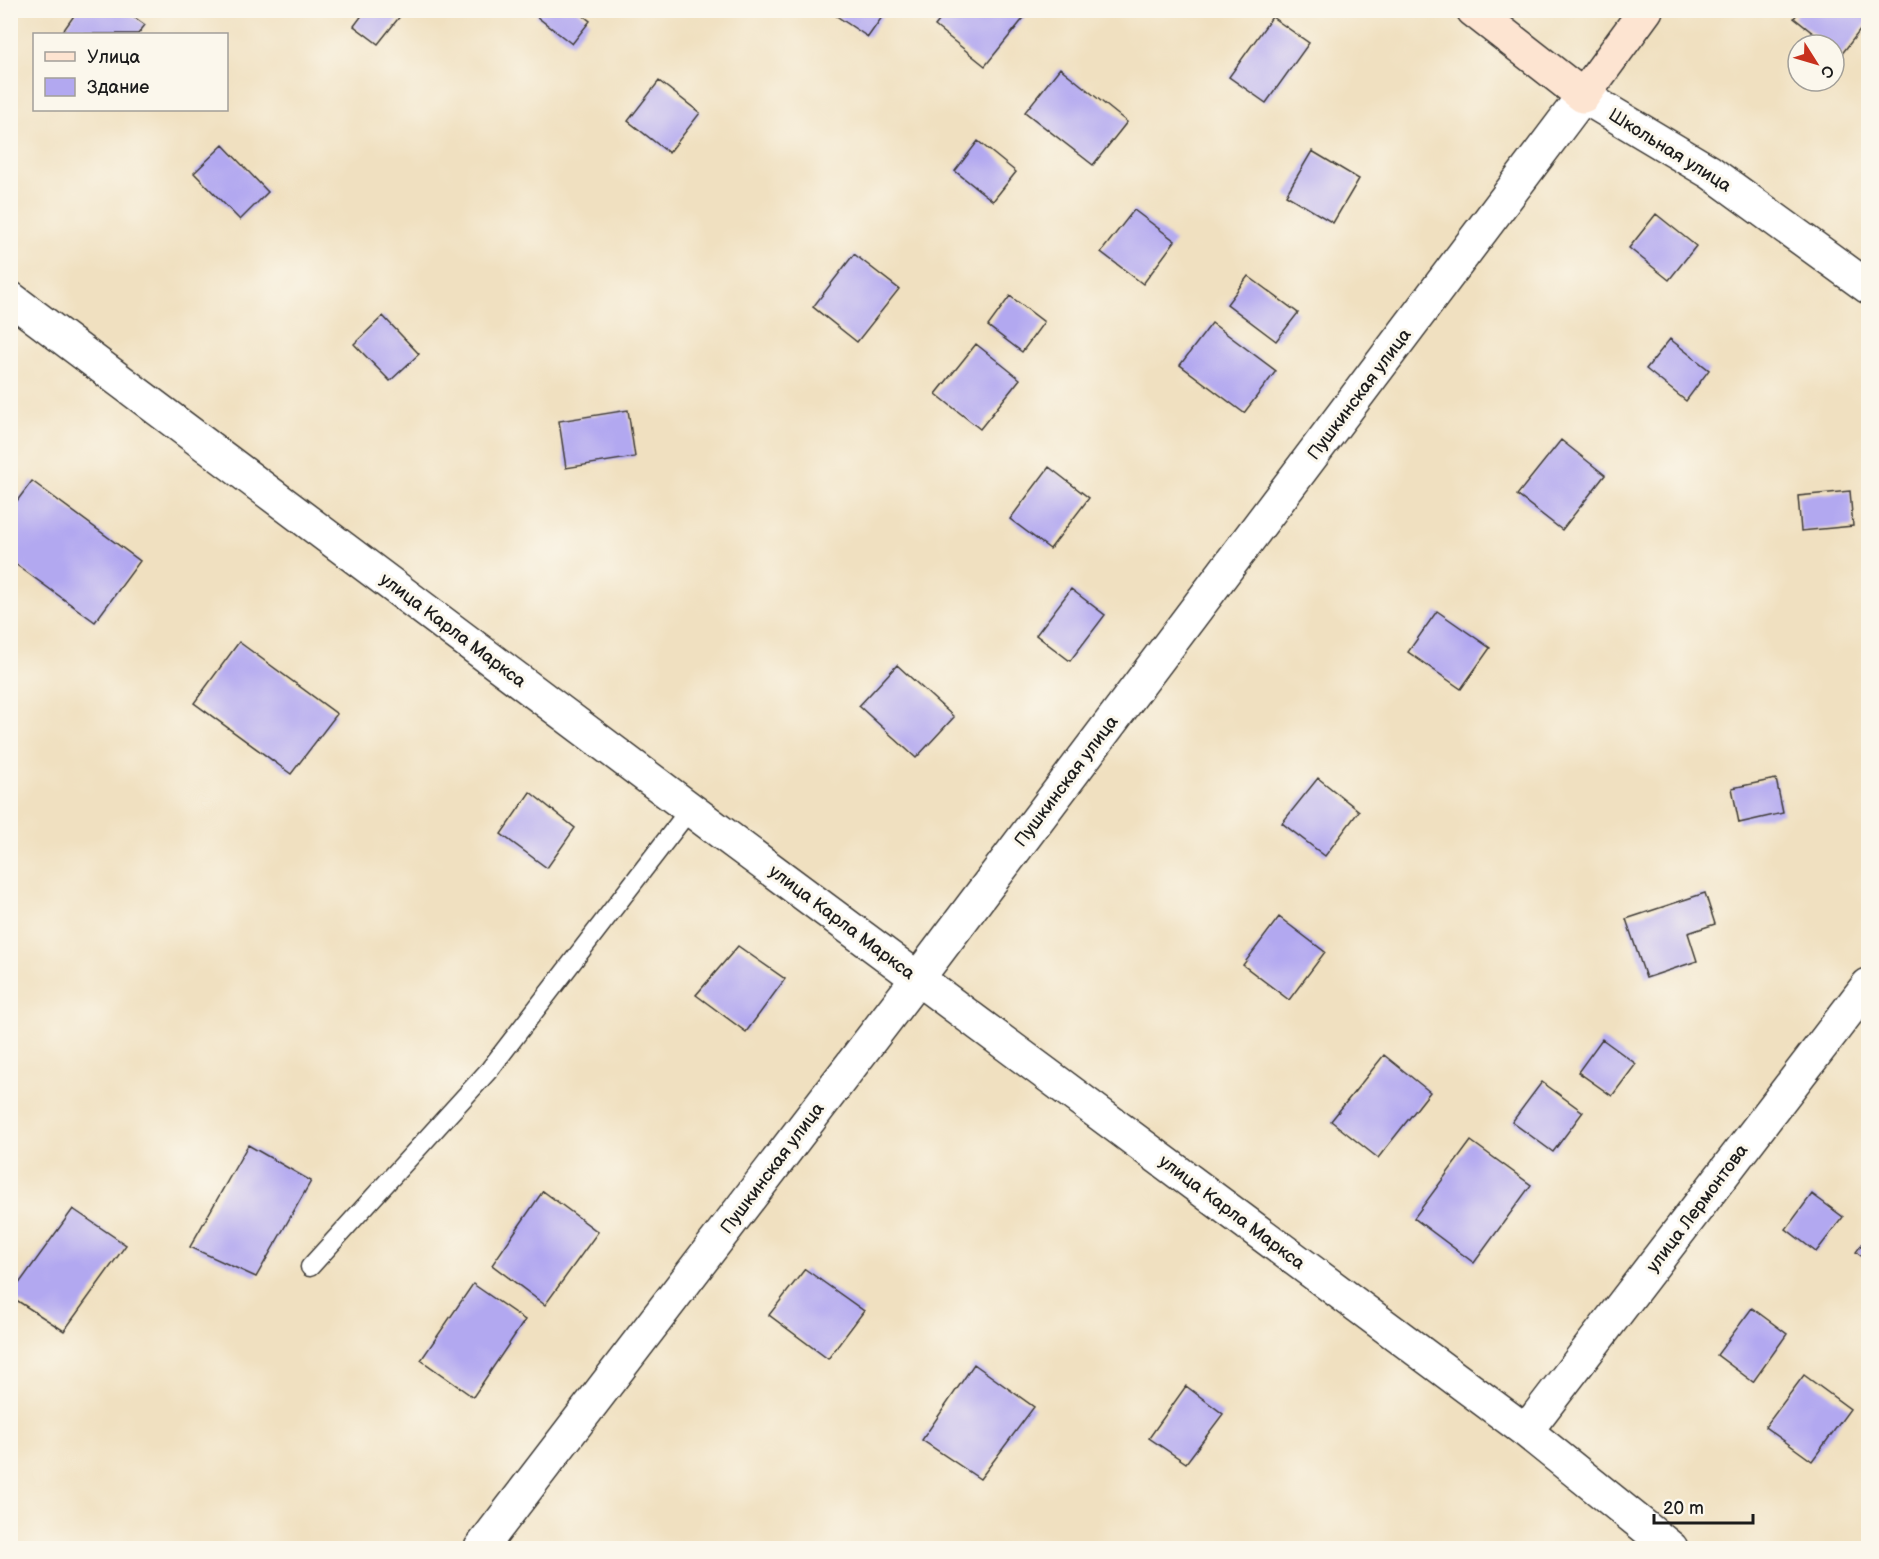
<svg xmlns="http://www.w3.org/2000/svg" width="1879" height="1559" viewBox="0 0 1879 1559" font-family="'Balsamiq Sans',sans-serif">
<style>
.building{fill:#b2a8f0}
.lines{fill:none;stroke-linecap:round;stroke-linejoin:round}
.service-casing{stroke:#3c3935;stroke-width:21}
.minor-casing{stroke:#3c3935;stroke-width:36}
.tertiary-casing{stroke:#3c3935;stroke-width:36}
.secondary-casing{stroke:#3c3935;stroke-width:36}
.service{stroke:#fff;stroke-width:18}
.minor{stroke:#fff;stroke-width:33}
.tertiary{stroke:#fff;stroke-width:33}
.secondary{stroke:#fde4d1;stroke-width:33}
.labels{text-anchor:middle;stroke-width:6;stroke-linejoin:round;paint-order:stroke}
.street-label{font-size:18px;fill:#1c1c1c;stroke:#fbf7ec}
</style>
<rect width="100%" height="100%" fill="#fbf7ec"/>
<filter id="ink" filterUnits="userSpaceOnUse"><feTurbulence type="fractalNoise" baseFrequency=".0167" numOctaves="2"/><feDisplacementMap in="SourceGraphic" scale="12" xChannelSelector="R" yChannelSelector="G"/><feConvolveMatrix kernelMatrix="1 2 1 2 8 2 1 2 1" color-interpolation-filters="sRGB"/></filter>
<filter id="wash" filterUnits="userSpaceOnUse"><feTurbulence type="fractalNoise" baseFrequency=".008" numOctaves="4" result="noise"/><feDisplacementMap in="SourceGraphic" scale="24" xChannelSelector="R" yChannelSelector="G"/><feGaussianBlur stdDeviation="1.35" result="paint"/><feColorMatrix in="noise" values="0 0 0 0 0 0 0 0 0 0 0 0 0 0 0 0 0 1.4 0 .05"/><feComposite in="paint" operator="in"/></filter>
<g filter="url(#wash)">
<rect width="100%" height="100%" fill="#f0e0c0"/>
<g id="blocks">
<!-- building -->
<path class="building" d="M78,10H124L145,25L138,34H61Z
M366,10H405L378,44L354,26Z
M540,10H576L590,21L572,44L536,16Z
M838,10H887L868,37L835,15Z
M948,10H1023L1027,14L985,66L935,26Z
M1800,10H1868V20L1841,55L1834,50V45H1828L1794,18Z
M1272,17L1309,43L1266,103L1229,77Z
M1060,68L1127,122L1093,165L1025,112Z
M659,81L700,113L669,153L628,121Z
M978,141L1016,172L993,201L955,171Z
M223,145L268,192L240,220L194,173Z
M1312,151L1359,179L1333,223L1286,195Z
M1134,210L1175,241L1143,284L1101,252Z
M1656,214L1696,246L1669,280L1629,248Z
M854,254L899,289L857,342L813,307Z
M1248,276L1298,313L1276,341L1227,304Z
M1010,296L1044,322L1022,352L988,326Z
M383,316L419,354L390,381L354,344Z
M1212,323L1276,371L1244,413L1180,365Z
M1670,339L1709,370L1686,401L1646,369Z
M976,344L1020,379L980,429L936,394Z
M628,410L635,457L566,468L559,421Z
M1561,440L1605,475L1562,530L1517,495Z
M1049,467L1089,498L1050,549L1010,519Z
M32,481L140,561L95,622L10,560V510Z
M1850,491L1853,526L1801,531L1798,496Z
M1071,589L1105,615L1070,661L1036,635Z
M1437,611L1490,648L1461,689L1408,652Z
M239,642L337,714L291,774L194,703Z
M897,665L954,717L916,758L859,706Z
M1318,778L1359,811L1325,856L1282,823Z
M1776,779L1783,813L1739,823L1732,788Z
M530,792L575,828L547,868L501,834Z
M1705,893L1715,924L1688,933L1697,961L1646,978L1626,919Z
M1279,917L1325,952L1289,1000L1243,965Z
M738,946L785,979L746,1032L696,995Z
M1602,1039L1636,1064L1612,1096L1578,1072Z
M1384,1055L1430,1092L1378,1158L1331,1121Z
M1542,1082L1583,1112L1553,1152L1512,1122Z
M1471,1141L1531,1185L1474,1263L1414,1218Z
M248,1145L311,1181L256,1277L190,1247Z
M543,1191L598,1232L545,1305L492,1265Z
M1812,1194L1843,1217L1816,1252L1786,1229Z
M73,1209L126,1245L64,1331L10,1296Z
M1868,1236V1261L1856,1252Z
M805,1269L864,1311L828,1359L769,1315Z
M473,1284L525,1320L473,1397L421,1360Z
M1752,1308L1787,1334L1753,1382L1717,1355Z
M974,1364L1034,1407L980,1479L922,1440Z
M1804,1375L1850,1409L1812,1461L1765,1427Z
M1186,1386L1223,1414L1186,1463L1149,1438Z"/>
</g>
</g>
<g filter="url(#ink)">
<use href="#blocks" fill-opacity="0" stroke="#3c3935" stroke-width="1.5"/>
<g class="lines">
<!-- service casing -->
<g class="service-casing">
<path id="service" d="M310,1267L490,1069L690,809"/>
</g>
<!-- minor casing -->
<g class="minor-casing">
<path id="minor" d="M1583,96L1710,172L1868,287
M10,298L714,827L1526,1431L1671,1548
M1526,1431L1868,985"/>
</g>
<!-- tertiary casing -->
<g class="tertiary-casing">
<path id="tertiary" d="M481,1548L918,978L1583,96"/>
</g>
<!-- secondary casing -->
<g class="secondary-casing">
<path id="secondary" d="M1473,10L1583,96L1646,10"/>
</g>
<!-- service -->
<use href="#service" class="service"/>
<!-- minor -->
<use href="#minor" class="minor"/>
<!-- tertiary -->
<use href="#tertiary" class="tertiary"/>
<!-- secondary -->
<use href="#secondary" class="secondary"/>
</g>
</g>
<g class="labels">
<!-- street labels -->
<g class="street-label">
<text transform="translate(1670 150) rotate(32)" y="6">Школьная улица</text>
<text transform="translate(1359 394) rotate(-53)" y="6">Пушкинская улица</text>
<text transform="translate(453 630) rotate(37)" y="6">улица Карла Маркса</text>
<text transform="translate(1066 781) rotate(-53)" y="6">Пушкинская улица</text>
<text transform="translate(842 922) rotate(37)" y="6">улица Карла Маркса</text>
<text transform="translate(772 1168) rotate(-53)" y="6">Пушкинская улица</text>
<text transform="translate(1697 1208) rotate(-53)" y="6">улица Лермонтова</text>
<text transform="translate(1232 1212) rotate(37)" y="6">улица Карла Маркса</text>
</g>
</g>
<!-- margin -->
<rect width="1879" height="1559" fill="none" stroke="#fbf7ec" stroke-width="36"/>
<!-- legend -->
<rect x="33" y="33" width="195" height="78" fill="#fbf7ec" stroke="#a29f99" stroke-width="1.5"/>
<rect x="45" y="52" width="30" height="9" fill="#fde4d1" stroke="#a29f99" stroke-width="1.5"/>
<text x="87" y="63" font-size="18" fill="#1c1c1c">Улица</text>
<rect x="45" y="78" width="30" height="18" fill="#b2a8f0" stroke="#a29f99" stroke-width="1.5"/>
<text x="87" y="93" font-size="18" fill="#1c1c1c">Здание</text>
<!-- north arrow -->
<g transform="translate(1816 63) rotate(127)"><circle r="28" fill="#fbf7ec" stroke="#a29f99" stroke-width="1.5"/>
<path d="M0-4.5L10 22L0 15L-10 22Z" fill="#c8321e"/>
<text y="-9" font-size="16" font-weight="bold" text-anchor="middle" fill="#1c1c1c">С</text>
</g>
<!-- scale -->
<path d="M1654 1514v9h99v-9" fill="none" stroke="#1c1c1c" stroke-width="3"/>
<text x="1663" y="1514" font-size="18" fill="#1c1c1c" stroke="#fbf7ec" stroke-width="4.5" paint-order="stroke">20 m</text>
</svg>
